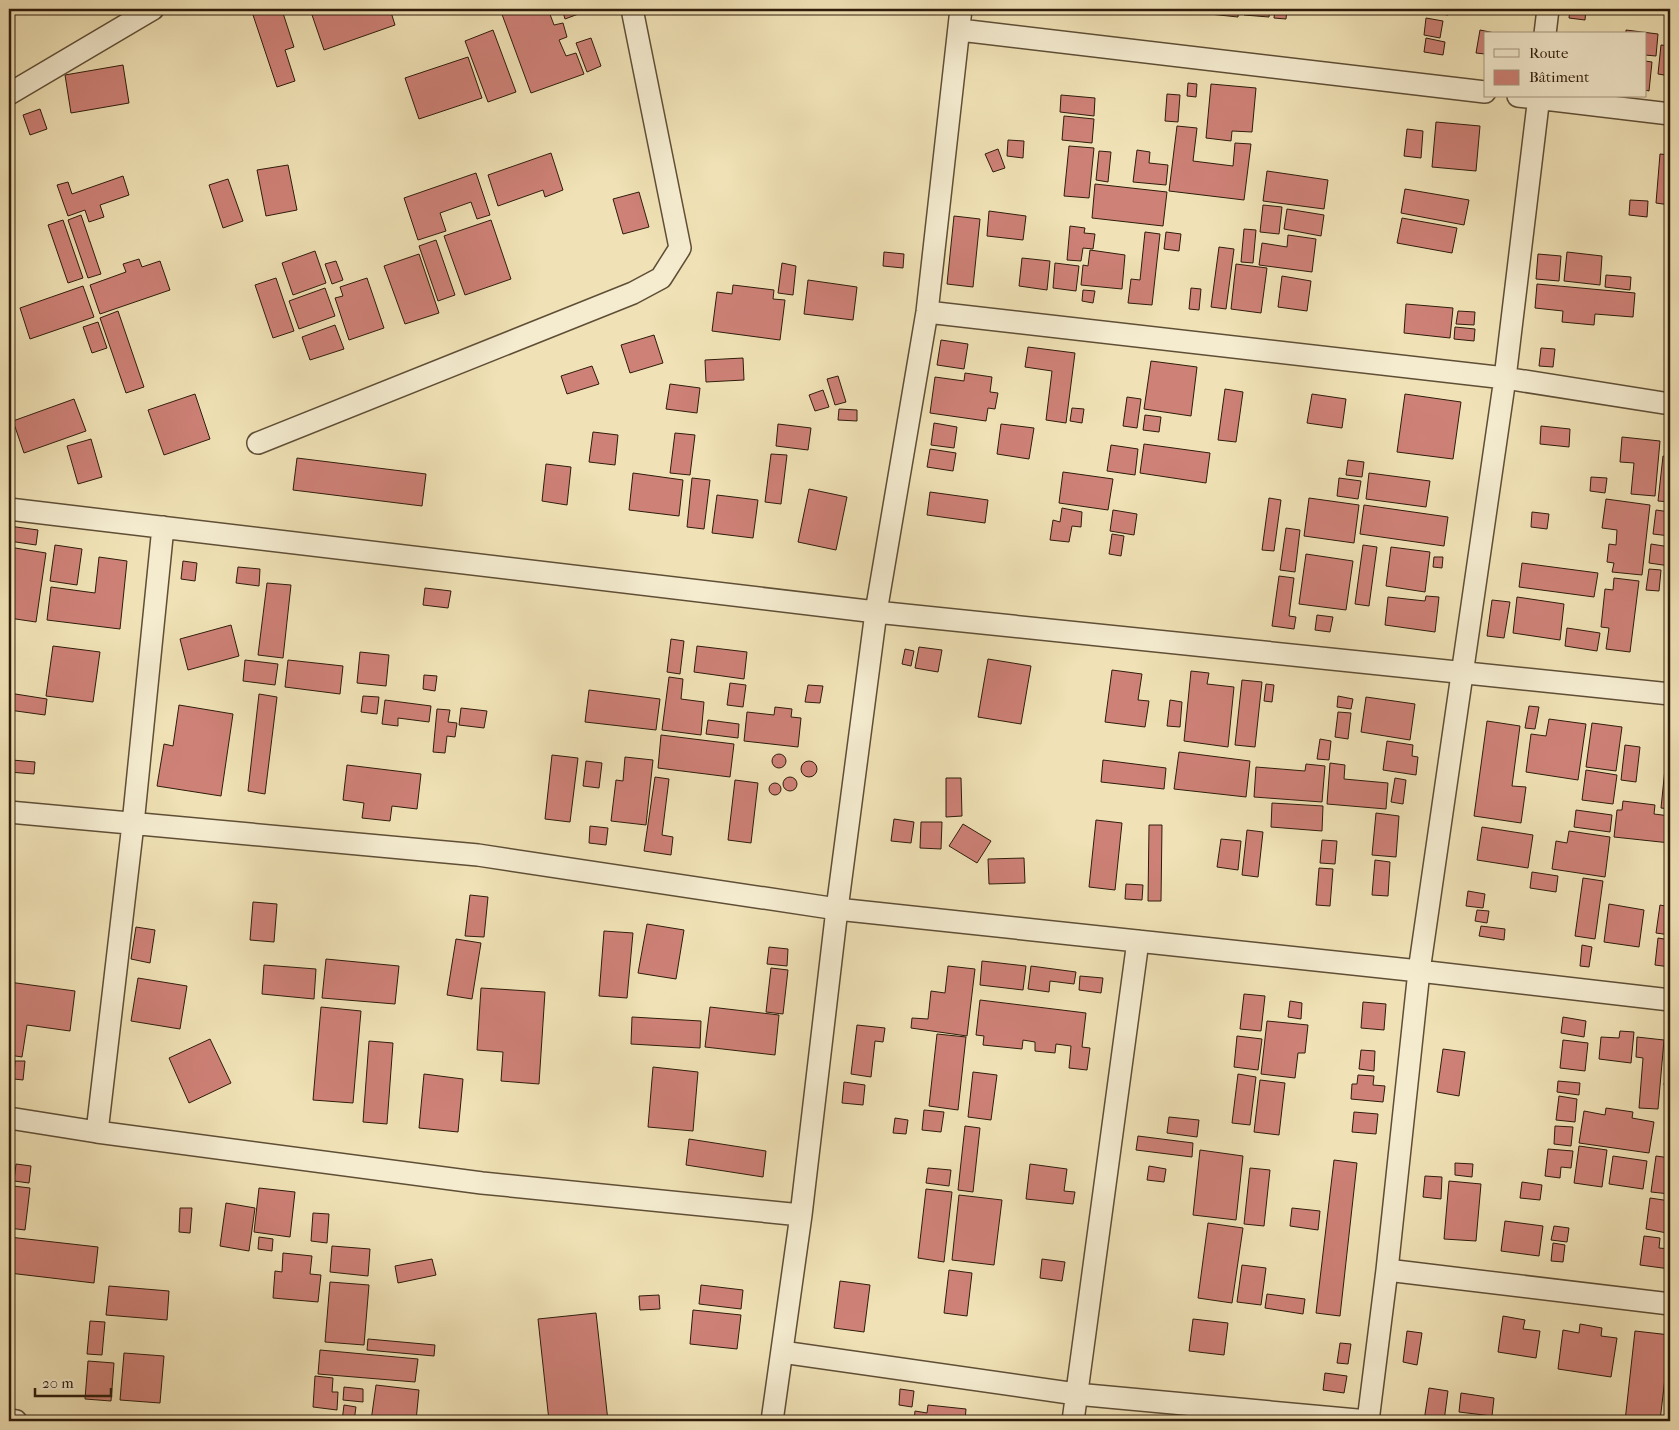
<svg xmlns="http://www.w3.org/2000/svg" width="1679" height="1430" viewBox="0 0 1679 1430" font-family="'IM FELL French Canon',serif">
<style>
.building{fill:#ce8177;stroke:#2f1c0b}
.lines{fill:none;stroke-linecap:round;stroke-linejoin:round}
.minor-casing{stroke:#5f4e36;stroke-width:24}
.minor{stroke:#f5ecd0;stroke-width:21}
</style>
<rect width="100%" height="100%" fill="#f0e2b6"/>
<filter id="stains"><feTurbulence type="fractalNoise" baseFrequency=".004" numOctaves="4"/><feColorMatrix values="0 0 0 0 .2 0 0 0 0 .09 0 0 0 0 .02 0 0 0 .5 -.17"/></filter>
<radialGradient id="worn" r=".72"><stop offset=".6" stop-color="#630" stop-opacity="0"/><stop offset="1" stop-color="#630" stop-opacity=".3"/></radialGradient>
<!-- building -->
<path class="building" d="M251,9H274L275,12L282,10L294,47L285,50L295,81L277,87Z
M321,9H390L395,25L324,50L311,12Z
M500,9H548L554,25L563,23L567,37L559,40L566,56L576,53L584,74L531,93Z
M562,9H580L581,13L565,19Z
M1200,9H1239L1238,17L1200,13Z
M1245,9H1270L1269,17L1244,15Z
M1275,9H1287L1286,19L1274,18Z
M1428,9H1449L1448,15L1428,12Z
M1570,9H1586L1585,20L1569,18Z
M1426,18L1443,21L1440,38L1424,35Z
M493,30L516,92L488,102L465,41Z
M1480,30L1500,34H1485V54L1476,53Z
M1626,30L1658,34L1656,56L1645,55V34H1626Z
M591,38L601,66L587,72L576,43Z
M1426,38L1445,42L1443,55L1424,52Z
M1661,45L1670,46V76L1658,74Z
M468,57L482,98L419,119L405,78Z
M1645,61L1652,62L1649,91L1645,90Z
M123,65L129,103L71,113L65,75Z
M1188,83L1197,84L1196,97L1187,96Z
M1211,84L1256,88L1252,132L1232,131L1231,141L1206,138Z
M1167,94L1180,95L1178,122L1165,121Z
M1061,95L1095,98L1094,116L1060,112Z
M40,109L47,129L30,135L23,115Z
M1064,116L1094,119L1092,143L1062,140Z
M1436,122L1480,126L1476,171L1432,167Z
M1177,126L1197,128L1193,161L1233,166L1235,143L1251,144L1244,200L1169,191Z
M1407,129L1423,131L1421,158L1404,156Z
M1008,140L1024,141L1023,158L1007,156Z
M1069,146L1094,148L1089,198L1064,196Z
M998,149L1005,168L993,172L985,154Z
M1137,150L1150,152L1149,163L1168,165L1166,185L1133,182Z
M1099,151L1111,152L1108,182L1096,180Z
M551,153L563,190L545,197L543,190L498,206L488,175Z
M1660,154L1670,155V205L1656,203Z
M288,165L297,210L266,216L257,170Z
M1267,171L1328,180L1324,209L1263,201Z
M476,173L490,215L477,219L471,202L440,213L446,231L418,240L404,198Z
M123,176L129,195L100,205L104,217L89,222L85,210L68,216L57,185L68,182L72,194Z
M228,179L243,221L223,228L209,185Z
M1095,184L1167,192L1163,226L1092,218Z
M1405,189L1469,200L1464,225L1401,213Z
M639,192L649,227L623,234L613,199Z
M1630,200L1648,201L1647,217L1629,215Z
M1263,205L1282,207L1279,234L1260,232Z
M1287,209L1324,215L1321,236L1284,229Z
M989,211L1026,216L1023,240L987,236Z
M81,215L101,274L88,278L68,220Z
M954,216L980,219L973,287L947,284Z
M1402,218L1457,228L1452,253L1397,243Z
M63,220L83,278L68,283L48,225Z
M491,220L511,279L465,295L444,236Z
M1070,226L1085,228L1084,233L1095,234L1093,249L1083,248L1081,261L1067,260Z
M1244,229L1256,230L1253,263L1241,262Z
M1145,232L1160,234L1152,305L1128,303L1131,279L1140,280Z
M1166,232L1181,234L1179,251L1164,249Z
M1288,235L1316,239L1312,272L1259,265L1262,243L1287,247Z
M436,240L455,295L438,301L419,246Z
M1219,247L1234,249L1226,309L1211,307Z
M1090,250L1125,255L1122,289L1081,285L1083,265L1088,266Z
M315,251L326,283L293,295L282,263Z
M884,252L904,254L903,268L883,266Z
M1567,252L1602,256L1600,285L1564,281Z
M419,254L439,313L405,324L384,266Z
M1538,254L1561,256L1559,281L1536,279Z
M1022,258L1050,261L1047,290L1019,286Z
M139,259L142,267L160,261L170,290L100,314L90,285L126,272L123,264Z
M336,261L343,280L332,284L325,264Z
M782,263L796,266L793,295L778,293Z
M1055,263L1079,266L1076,291L1053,288Z
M1236,264L1267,268L1261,313L1231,309Z
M1606,275L1631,277L1630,290L1605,287Z
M1282,276L1311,281L1307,311L1278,307Z
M276,278L294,331L273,338L255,285Z
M367,278L384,328L349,340L335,298L343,296L340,287Z
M808,280L857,287L853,320L804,314Z
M1537,284L1635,293L1633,317L1595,314L1594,325L1562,322L1563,311L1535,308Z
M733,285L774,290L773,299L785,300L780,340L712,331L717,292L732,294Z
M83,286L94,317L30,339L20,308Z
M325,288L335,316L299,329L289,301Z
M1191,288L1201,289L1199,310L1189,309Z
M1083,290L1095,291L1093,303L1082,301Z
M1406,304L1453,308L1450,338L1404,333Z
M118,311L144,387L126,393L100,318Z
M1458,311L1475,312L1474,325L1456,324Z
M98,322L107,348L92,353L83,327Z
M335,325L344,349L310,360L302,337Z
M1455,327L1475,329L1474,341L1454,339Z
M654,335L663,363L630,373L621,345Z
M941,340L968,344L964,369L937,365Z
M1028,347L1075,353L1066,423L1046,420L1052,371L1025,367Z
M1541,348L1555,349L1553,367L1539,366Z
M743,358L744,380L706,382L705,360Z
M1151,361L1197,367L1191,416L1144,409Z
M592,366L599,384L567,394L561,376Z
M965,373L992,377L990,392L998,393L995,409L988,408L986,421L930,413L935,377L964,381Z
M838,376L846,402L835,405L827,379Z
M670,384L700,388L697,413L666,409Z
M1225,389L1243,392L1236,442L1218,440Z
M823,390L829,407L815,411L809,395Z
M195,394L210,439L164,455L148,410Z
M1312,394L1346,399L1342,428L1307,423Z
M1405,394L1461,402L1453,459L1397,452Z
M1127,397L1141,399L1137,428L1123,426Z
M74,399L86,431L24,453L13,421Z
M1072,408L1084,409L1082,423L1070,421Z
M839,409L857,410V421L838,420Z
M1145,415L1161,417L1159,432L1143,430Z
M934,423L957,427L954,448L931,445Z
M778,424L811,428L808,450L776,446Z
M1001,424L1034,428L1029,459L997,454Z
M1541,426L1570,429L1569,447L1540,444Z
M593,432L618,435L615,465L589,462Z
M675,433L695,435L690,475L670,473Z
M1622,437L1660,441L1655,496L1631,494L1634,463L1620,462Z
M91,439L102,477L78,484L67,446Z
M1144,444L1210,453L1206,483L1140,473Z
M1111,445L1138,449L1135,475L1107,471Z
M930,449L956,453L953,471L927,467Z
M771,454L787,455L781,504L765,502Z
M1663,456L1670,457V502L1658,501Z
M297,458L426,474L422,506L293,490Z
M1348,460L1364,462L1362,477L1346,475Z
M546,464L571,467L567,505L542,501Z
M1063,472L1113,479L1108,510L1059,503Z
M633,473L683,480L679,516L629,510Z
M1369,473L1430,481L1426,507L1366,499Z
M1591,477L1607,478L1605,493L1590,491Z
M692,478L710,480L704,529L687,527Z
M1339,478L1361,481L1358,499L1337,496Z
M809,489L847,497L836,550L798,542Z
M930,492L988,500L985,523L927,515Z
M717,495L758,500L753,538L712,533Z
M1269,498L1281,500L1274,551L1262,550Z
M1309,498L1359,505L1354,543L1304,536Z
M1606,499L1650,505L1642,575L1612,572L1614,563L1607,562L1609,544L1616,545L1617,530L1602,528Z
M1364,505L1448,517L1444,546L1360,534Z
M1062,508L1082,512L1081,527L1072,526L1069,542L1050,540L1053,520L1060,522Z
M1113,510L1137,514L1134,535L1110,531Z
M1656,510L1670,512V536L1653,534Z
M1532,512L1549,514L1547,529L1531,527Z
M9,526L38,530L36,545L9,541Z
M1286,528L1300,530L1295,572L1280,570Z
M1112,534L1124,536L1121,556L1109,554Z
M1651,544L1670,547V566L1649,563Z
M55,545L82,549L77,585L50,581Z
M1363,545L1377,547L1369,606L1355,604Z
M9,547L46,553L36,622L9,618Z
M1391,547L1430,552L1425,592L1386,586Z
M1306,554L1353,561L1346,610L1299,604Z
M99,557L127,561L120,629L47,620L51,587L95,593Z
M1434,557H1443L1442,568L1433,567Z
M183,561L197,563L195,581L181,579Z
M1522,563L1598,573L1594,597L1519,587Z
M238,567L260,569L259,586L236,583Z
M1649,569L1661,570L1659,591L1646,590Z
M1279,576L1294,578L1289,616L1296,617L1294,629L1272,626Z
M1614,578L1639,581L1630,652L1606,649L1609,628L1601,627L1605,589L1613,590Z
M267,583L291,585L283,658L258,655Z
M425,588L451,591L448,608L423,605Z
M1426,596L1439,597L1435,632L1385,625L1388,597L1425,601Z
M1517,597L1564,604L1560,640L1513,633Z
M1492,600L1510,602L1504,638L1487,636Z
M1317,615L1333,617L1330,632L1315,630Z
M231,625L239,656L188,670L180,639Z
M1567,628L1600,633L1597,651L1565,646Z
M671,639L684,641L680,674L667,672Z
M53,646L100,652L93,702L46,696Z
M697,646L747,652L744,679L694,672Z
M919,647L942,650L938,672L915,668Z
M905,649L914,651L911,666L902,664Z
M360,652L389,655L386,686L357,683Z
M988,659L1031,666L1021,724L978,717Z
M245,660L278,664L275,685L243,681Z
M288,660L343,666L340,694L285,687Z
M1112,670L1142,674L1138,700L1149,701L1145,727L1105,722Z
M1191,671L1209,673L1207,684L1234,687L1228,747L1184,741Z
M424,675L437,676L435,691L423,689Z
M669,677L683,679L681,699L704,702L701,735L662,730Z
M1242,680L1262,682L1255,747L1235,745Z
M730,683L746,685L743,707L727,705Z
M1266,684L1274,685L1272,702L1264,701Z
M808,685L823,686L820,703L805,702Z
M589,690L660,699L656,730L585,722Z
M9,693L47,699L45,715L9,710Z
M259,694L277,697L265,794L248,791Z
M363,696L379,697L377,714L361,712Z
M1338,696L1353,699L1351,709L1337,707Z
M1366,697L1415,704L1410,740L1361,732Z
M385,700L431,706L429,722L398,718V726L382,724Z
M1170,700L1182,702L1180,727L1167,726Z
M179,705L233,714L221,796L157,786L164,744L173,746Z
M1529,706L1539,707L1535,729L1525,728Z
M775,707L792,709L791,717L801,718L798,747L744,741L747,712L774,715Z
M461,708L487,711L484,728L459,725Z
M437,709L450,710L448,722L457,723L455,737L447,736L445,753L433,752Z
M1338,712L1351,713L1348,739L1335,737Z
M1549,719L1586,724L1578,780L1526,772L1531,734L1546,736Z
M708,720L739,724L738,738L706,734Z
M1487,721L1520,726L1512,786L1526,787L1521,823L1474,816Z
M1592,723L1622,727L1616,771L1586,767Z
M661,735L734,744L730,777L658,768Z
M1320,739L1331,741L1329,760L1317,759Z
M1668,739H1670V809L1661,808Z
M9,741L14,742L12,760L35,762L34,774L9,772Z
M1387,741L1413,745L1412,756L1418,757L1416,775L1383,770Z
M1625,745L1640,747L1636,782L1621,780Z
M1179,752L1250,761L1246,797L1174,789Z
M772 761a7 7 0 1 1 14 0a7 7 0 1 1-14 0Z
M552,755L578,758L570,822L545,819Z
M625,757L653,760L646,825L611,821L616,780L623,781Z
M1103,760L1166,768L1164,789L1101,782Z
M801 769a8 8 0 1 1 16 0a8 8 0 1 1-16 0Z
M586,761L602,763L599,788L583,786Z
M1330,763L1345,765L1344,779L1388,783L1386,809L1327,804Z
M1306,764L1325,766L1322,802L1254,797L1256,767L1305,771Z
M347,765L421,774L417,809L392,806L390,821L362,818L364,803L343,800Z
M1586,770L1617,775L1613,804L1582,800Z
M783 784a7 7 0 1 1 14 0a7 7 0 1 1-14 0Z
M655,777L669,779L662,835L673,837L671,855L644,851Z
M946,778H961L962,816L946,817Z
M1395,778L1406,780L1403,804L1391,802Z
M735,780L758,783L751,843L728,840Z
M769 789a6 6 0 1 1 12 0a6 6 0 1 1-12 0Z
M1623,801L1655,805L1654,814L1670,816V843L1614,837L1617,810H1622Z
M1272,803L1323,806L1322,831L1271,827Z
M1576,810L1612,815L1610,832L1574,827Z
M1376,813L1399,816L1396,857L1372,855Z
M894,819L914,822L911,843L891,841Z
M1096,820L1122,823L1115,890L1089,887Z
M921,822H942L941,849L920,848Z
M963,824L991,841L977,863L949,846Z
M1149,825H1162L1161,901H1148Z
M590,826L608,828L606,845L589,843Z
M1482,827L1533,835L1528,868L1477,860Z
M1247,830L1263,832L1258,877L1242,875Z
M1569,831L1610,837L1605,877L1552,869L1556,841L1567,843Z
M1221,839L1241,841L1238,870L1217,867Z
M1322,840L1337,841L1335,864L1320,863Z
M1024,858L1025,883L989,884L988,859Z
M1375,860L1390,862L1388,896L1372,895Z
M1319,868L1333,869L1330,906L1316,905Z
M1532,872L1558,876L1556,892L1530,888Z
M1583,878L1603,881L1595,939L1575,936Z
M1126,884L1143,885L1142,900L1125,899Z
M1468,891L1485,894L1483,908L1466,906Z
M470,895L488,897L484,937L465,936Z
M253,902L277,904L274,942L250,940Z
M1609,904L1644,910L1639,947L1604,942Z
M1660,905L1670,907V935L1656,933Z
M1477,910L1489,911L1487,923L1475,921Z
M647,924L684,930L676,979L638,973Z
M1481,926L1505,929L1504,940L1479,936Z
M136,927L155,930L150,963L131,959Z
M604,931L633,933L627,998L599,996Z
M1658,938L1670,940V967L1655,965Z
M456,939L481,943L472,999L447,995Z
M1582,945L1592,947L1589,967L1580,966Z
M769,947L788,949L787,966L767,964Z
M326,959L399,966L395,1004L322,998Z
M982,961L1026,966L1023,990L980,985Z
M264,965L316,969L314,999L262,994Z
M948,966L975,969L967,1036L911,1028L912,1018L928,1019L931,991L945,993Z
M1031,966L1076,972L1074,984L1050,981L1049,992L1028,989Z
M771,968L788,970L783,1014L766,1012Z
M1080,976L1103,978L1101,993L1079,990Z
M138,978L187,986L180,1029L131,1021Z
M9,982L75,991L70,1031L27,1025L22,1057L9,1055Z
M481,988L545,992L539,1084L501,1081L503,1052L477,1050Z
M1244,994L1265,996L1261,1031L1240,1029Z
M980,1000L1086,1013L1082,1047L1090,1048L1087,1070L1069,1068L1071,1046L1056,1044L1055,1053L1035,1051V1042L1023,1040L1022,1049L983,1045L984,1036L976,1035Z
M1290,1001L1302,1003L1301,1019L1288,1017Z
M1363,1002L1386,1004L1384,1030L1361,1028Z
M321,1007L361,1011L353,1103L313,1100Z
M710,1007L779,1015L775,1055L705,1047Z
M632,1017L701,1021L700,1048L631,1044Z
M1563,1017L1586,1021L1584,1037L1561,1033Z
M1267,1021L1308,1025L1305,1053H1298L1295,1078L1261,1074Z
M857,1025L885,1028L883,1042L875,1041L871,1077L851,1074Z
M1620,1031L1634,1032L1631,1063L1599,1059L1601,1037L1619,1038Z
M937,1034L966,1037L958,1110L929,1106Z
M1237,1036L1262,1039L1258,1070L1234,1067Z
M1637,1037L1664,1040L1658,1109L1639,1108L1643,1058L1636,1057Z
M210,1039L231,1083L189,1103L169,1058Z
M1563,1040L1588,1043L1585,1071L1560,1068Z
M369,1041L393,1043L387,1124L363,1122Z
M1443,1049L1465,1052L1459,1096L1437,1092Z
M1361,1050L1375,1051L1374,1071L1359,1069Z
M15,1061H25L23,1080L14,1079Z
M653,1067L698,1072L693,1131L648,1127Z
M1667,1069L1670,1070V1085H1664Z
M973,1072L997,1075L991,1120L968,1117Z
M424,1074L463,1079L458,1132L419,1128Z
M1238,1074L1256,1077L1250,1125L1232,1123Z
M1358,1075L1374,1076L1373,1085L1385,1086L1383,1102L1351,1099L1352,1084H1357Z
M1260,1080L1285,1083L1279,1135L1254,1132Z
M1558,1081L1580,1083L1579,1095L1557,1092Z
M844,1082L865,1085L863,1105L842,1103Z
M1559,1096L1577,1099L1575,1122L1556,1120Z
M1606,1108L1633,1112L1632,1118L1654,1122L1649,1153L1579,1143L1584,1111L1605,1115Z
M924,1110L944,1112L941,1132L922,1130Z
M1354,1112L1378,1114L1376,1134L1352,1132Z
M1169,1117L1199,1120L1197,1137L1167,1133Z
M895,1118L908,1120L906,1134L893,1133Z
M965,1126L980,1128L973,1192L958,1190Z
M1555,1126L1573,1127L1571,1146L1554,1144Z
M1138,1136L1193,1143L1192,1157L1136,1150Z
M689,1139L766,1151L763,1177L686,1165Z
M1579,1146L1607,1150L1602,1187L1574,1183Z
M1548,1149L1573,1151L1571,1168L1561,1167L1560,1178L1545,1176Z
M1200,1150L1243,1156L1236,1220L1193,1215Z
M1613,1156L1647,1161L1643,1189L1609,1184Z
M1656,1156L1670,1158V1194L1651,1192Z
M1334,1160L1357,1163L1340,1316L1316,1313Z
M1455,1163L1473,1164L1472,1177L1455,1175Z
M16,1164L31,1166L29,1183L14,1181Z
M1030,1164L1067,1169L1064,1191L1075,1192L1073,1204L1026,1199Z
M1149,1166L1166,1169L1164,1182L1147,1180Z
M928,1168L951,1170L949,1186L926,1183Z
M1250,1168L1270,1170L1264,1226L1244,1224Z
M1425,1176L1442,1177L1441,1199L1423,1197Z
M1449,1181L1481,1184L1476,1241L1444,1239Z
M1522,1182L1542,1185L1540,1200L1520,1198Z
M13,1186L30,1188L25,1230L9,1228Z
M259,1188L295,1192L290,1237L254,1232Z
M926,1189L952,1192L944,1262L918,1258Z
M959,1195L1002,1200L994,1265L952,1260Z
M1650,1198L1670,1201L1667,1233L1646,1229Z
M226,1203L255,1208L249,1251L220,1246Z
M180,1208H192L190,1233L179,1232Z
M1292,1208L1320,1211L1318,1230L1290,1226Z
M313,1213L329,1214L327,1243L311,1241Z
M1505,1221L1543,1226L1539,1256L1501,1251Z
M1208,1223L1243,1228L1232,1303L1198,1298Z
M1554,1226L1569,1228L1567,1242L1551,1240Z
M1644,1236L1660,1238L1659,1248L1670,1249V1269L1640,1265Z
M9,1237L98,1247L94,1283L9,1273Z
M259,1237L273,1239L272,1251L258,1249Z
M1553,1243L1565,1245L1563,1262L1551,1261Z
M332,1246L370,1249L368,1276L330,1272Z
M283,1253L312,1256L310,1274L321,1275L318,1302L273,1298L275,1271L282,1272Z
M432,1259L436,1275L398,1283L395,1266Z
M1042,1259L1065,1262L1062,1281L1040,1278Z
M1242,1265L1266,1268L1261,1305L1237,1302Z
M949,1270L972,1273L967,1316L944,1313Z
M9,1278H13L10,1304H9Z
M840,1281L870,1285L864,1332L834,1328Z
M330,1282L369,1285L364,1345L325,1342Z
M701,1285L743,1290L741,1309L699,1304Z
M109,1286L169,1291L167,1320L106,1315Z
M1267,1294L1305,1299L1303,1314L1265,1308Z
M659,1295L660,1309L640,1310L639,1296Z
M693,1310L741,1315L737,1349L690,1344Z
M596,1313L608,1421H549L538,1319Z
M1503,1316L1525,1320L1523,1329L1540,1331L1536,1358L1498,1352Z
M1193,1319L1228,1323L1224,1355L1189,1351Z
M90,1321L105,1322L102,1355L87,1354Z
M1580,1324L1602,1328L1601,1336L1617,1338L1611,1377L1558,1369L1563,1330L1579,1333Z
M1407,1331L1422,1333L1417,1365L1403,1362Z
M1635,1331L1670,1335L1660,1421H1625Z
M368,1339L435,1345L434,1356L367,1350Z
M1340,1343L1351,1344L1348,1364L1337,1363Z
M320,1350L418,1359L415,1382L318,1374Z
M124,1353L164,1356L160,1403L120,1400Z
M88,1361L114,1363L111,1401L85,1399Z
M1325,1373L1347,1376L1344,1393L1323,1390Z
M315,1376L333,1378L332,1392H338L337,1410L313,1407Z
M376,1385L419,1390L416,1421H371Z
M344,1387L363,1389V1402L343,1400Z
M1429,1388L1448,1391L1444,1421H1424Z
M900,1389L914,1391L912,1407L899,1405Z
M1461,1393L1494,1398L1492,1416L1459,1412Z
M344,1405L356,1407L354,1421H342Z
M928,1405L966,1409L965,1421H914L915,1411L927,1413Z
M1109,1417L1148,1421H1108Z"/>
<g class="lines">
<!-- minor casing -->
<g class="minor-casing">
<path id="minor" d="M960,30L1485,92
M1545,34L1548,9
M9,94L153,9
M1518,96L1670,114
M927,312L1505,378L1670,404
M258,443L633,293L661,278L680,248L632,9
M9,509L876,612L1670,694
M9,812L478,855L837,909L1419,971L1670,1000
M9,1118L97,1132L482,1183L801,1215
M97,1132L133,824L163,527
M1387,1270L1670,1304
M782,1352L1076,1394L1368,1421
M9,1420L16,1421
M772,1421L801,1215L837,909L876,612L927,312L961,9
M1073,1421L1138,941
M1368,1421L1387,1270L1419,971L1505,378L1539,96"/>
</g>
<!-- minor -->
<use href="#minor" class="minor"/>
</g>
<!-- margin -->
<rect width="1679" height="1430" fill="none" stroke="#f0e2b6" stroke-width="30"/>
<rect x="10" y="10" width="1659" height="1410" fill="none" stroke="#2f1c0b" stroke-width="2.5"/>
<rect x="15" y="15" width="1649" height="1400" fill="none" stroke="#2f1c0b"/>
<!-- legend -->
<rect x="1484" y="32" width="162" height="65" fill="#f5ecd0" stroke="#a69981"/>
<rect x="1494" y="49" width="25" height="8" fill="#f5ecd0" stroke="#a69981"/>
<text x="1529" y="58" font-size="15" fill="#2f1c0b">Route</text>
<rect x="1494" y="70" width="25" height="15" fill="#ce8177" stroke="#a69981"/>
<text x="1529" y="82" font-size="15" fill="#2f1c0b">Bâtiment</text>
<!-- scale -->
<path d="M35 1388v8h76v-8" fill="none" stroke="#2f1c0b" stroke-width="2.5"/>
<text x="42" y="1388" font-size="15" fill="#2f1c0b" stroke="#f5ecd0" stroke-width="4" paint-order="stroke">20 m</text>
<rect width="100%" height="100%" filter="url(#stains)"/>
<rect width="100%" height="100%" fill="url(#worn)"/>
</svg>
